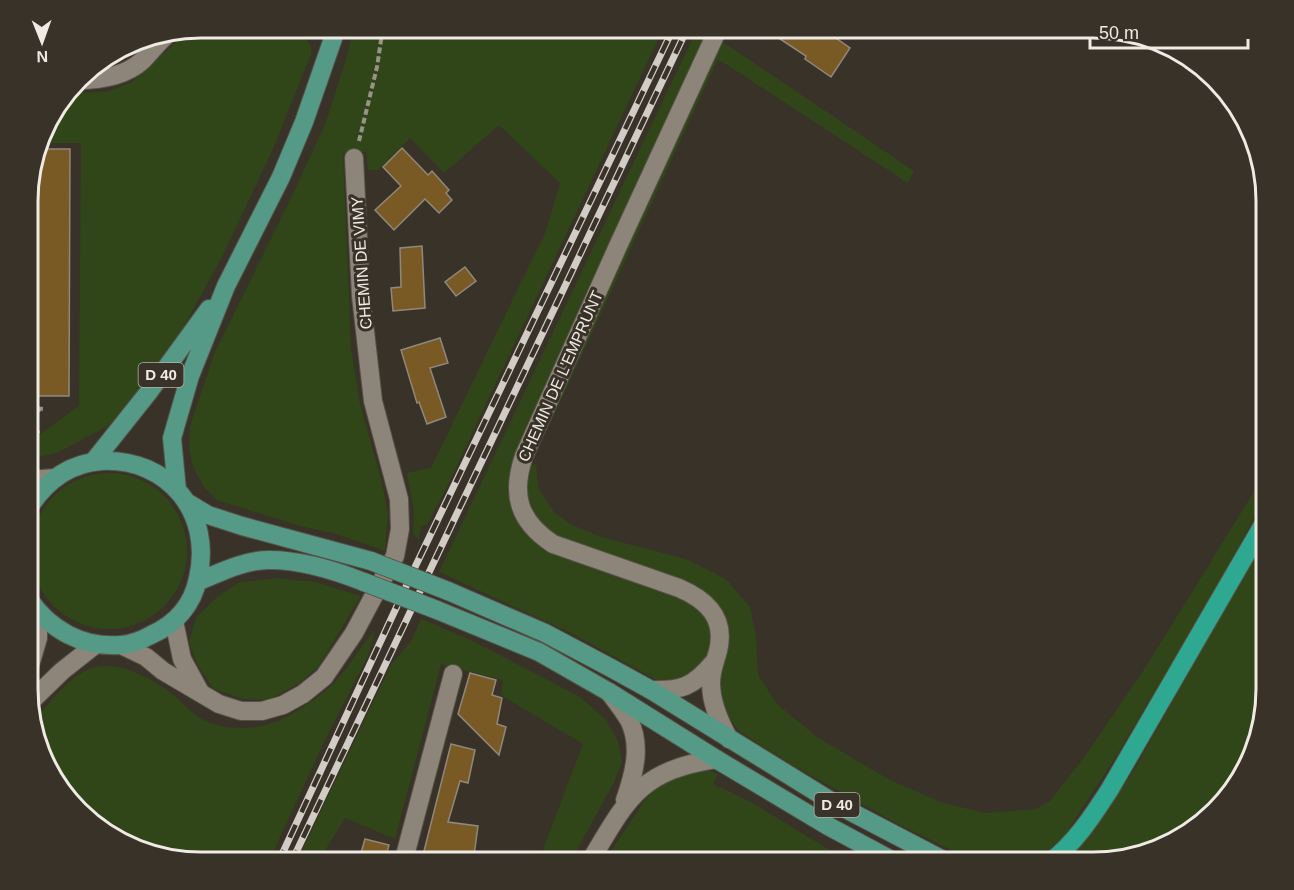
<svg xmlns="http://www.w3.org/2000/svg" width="1294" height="890" viewBox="0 0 1294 890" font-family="Arial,sans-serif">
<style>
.green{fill:#304619}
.building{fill:#7a5a24;stroke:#90887c;stroke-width:1.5}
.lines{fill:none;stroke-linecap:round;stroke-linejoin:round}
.street-casing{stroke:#565047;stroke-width:20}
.primary-casing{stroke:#565047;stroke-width:20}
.highway-casing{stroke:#565047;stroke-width:20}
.path{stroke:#98928a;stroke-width:4;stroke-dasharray:6 3;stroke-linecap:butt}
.street{stroke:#8d8579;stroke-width:18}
.primary{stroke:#549a87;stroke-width:18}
.highway{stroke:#2ea891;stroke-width:18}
.rail-casing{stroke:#d1ccc5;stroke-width:7}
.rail{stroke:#393228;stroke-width:4.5;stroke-dasharray:14;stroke-linecap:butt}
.primary-bridge-casing{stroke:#565047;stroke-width:20;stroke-linecap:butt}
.primary-bridge{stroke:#549a87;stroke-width:18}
.labels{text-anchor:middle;stroke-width:6;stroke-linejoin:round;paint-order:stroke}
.shield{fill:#393228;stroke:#b8b3ac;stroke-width:1.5}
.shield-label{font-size:15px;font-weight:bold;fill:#efeae4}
.street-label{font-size:16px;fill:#efeae4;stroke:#393228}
.rim{fill:none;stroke:#efeae4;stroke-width:3}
</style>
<rect width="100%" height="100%" fill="#393228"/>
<!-- green -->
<path class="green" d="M205,27H288L302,34L311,46V54L273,149L223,255L182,330L146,383L108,426L56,453L28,459V443L79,406L81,143H39L45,123L68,93L106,92L132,82L182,37Z
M353,27H664L445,491L427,525L421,526L419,539L413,534L414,512L407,473L431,468L546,231L560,183L499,125L444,173L410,138L378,170H368L366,152L343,154L351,347L360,404L381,479L388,513L385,551L337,534L300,526L217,500L204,487L193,467L189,448L190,426L215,352L292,196L326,122L348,53Z
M698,27H711L516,459L510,474L508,489L512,512L525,531L545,550L683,599L705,611L712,635L709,651L701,666L689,678L664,684L571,633L439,572Z
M720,40L914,171L908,183L718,59L550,424L544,421Z
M536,464L538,488L554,512L572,525L605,538L686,559L726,579L750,607L756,636L758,675L778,705L817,737L888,779L943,803L986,813L1036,809L1050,801L1085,756L1145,668L1252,495L1267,468V493L1223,576L1114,760L1064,836L1048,850L1024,859L1005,863H987L966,857L900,825L794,766L739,731L726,714L720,693L723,615L713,599L694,587L558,539L539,523L528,505L523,486L525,470Z
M31 551a78 78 0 1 1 156 0a78 78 0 1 1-156 0Z
M1267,531V701L1231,795L1171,845L1094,863H1074L1073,859L1077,851L1099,823L1137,765Z
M276,578L315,582L361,596L318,667L298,684L268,700L243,699L214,689L198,666L189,642L196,618L216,598L238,583Z
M421,619L471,640L580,697L605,719L618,741L622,762L614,782L570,863H538L583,744L501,695L503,680L441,664L395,839L345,818L324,852L319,863H296L391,665L412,640Z
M375,630L368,656L326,738L268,863H189L95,827L50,777L33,724C45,707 71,674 92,668C115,661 141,673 161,686C175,694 186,709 200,718C222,731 257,731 280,720C298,712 318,698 333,684C349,668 360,646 375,630Z
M702,768L718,774L713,784L754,804L851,863H664L649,854L642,863H603L645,800L665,779Z"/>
<!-- building -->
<path class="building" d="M762,27H820L850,48L831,77L805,59L806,56Z
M402,148L428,175L432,171L449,190L446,193L452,200L439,213L425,199L394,230L375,210L401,186L383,167Z
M37,149H70L69,396H32L33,162Z
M422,246L425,308L393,311L391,288L401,287L400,248Z
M465,267L476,281L456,296L445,282Z
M440,338L448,363L430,368L446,417L427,424L419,402L417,403L401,350Z
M470,673L496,680L492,695L502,698L497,724L506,727L499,755L458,714Z
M451,744L475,750L468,783L460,781L448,822L478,826L473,863H421Z
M365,839L389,845L384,863H358Z"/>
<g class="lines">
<!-- street casing -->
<g class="street-casing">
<path id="street" d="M319,27L336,31
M719,27L618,246L524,456C511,494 518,521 553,544L679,588C707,600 726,618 718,651C715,662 711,671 711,683C711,703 719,721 729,739
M78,80C100,80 125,76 142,61C151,52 159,41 169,33
M28,480L55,478
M174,621L182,659L200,692
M121,645L146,657L163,671L219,704L241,711H262L283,705L303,694L324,677L354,633L395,556L400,529L399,499L373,401L361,296L354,158
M28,672L38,638V612
M651,690C681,691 693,687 713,663
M609,692C616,701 623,710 629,720C642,746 634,774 625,800
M28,704L62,671L95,645
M403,863L453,674
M589,863C627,800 638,771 716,759"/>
</g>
<!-- primary casing -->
<g class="primary-casing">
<path id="primary" d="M93,462L148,393L209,309
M177,490L172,438L190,376L226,286L281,177L304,122L337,27
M188,503L208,515L242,526L371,561
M28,509C45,482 69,463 102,461C168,458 213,513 198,578C193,604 176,624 151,635C142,640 131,644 121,645C82,648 50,630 28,598
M197,582C219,573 244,560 269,560C301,560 334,570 364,582
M448,591L545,633L611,668L651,690L834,803L949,863
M437,610L539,652L609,692L716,759L828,826L897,863"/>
</g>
<!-- highway casing -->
<g class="highway-casing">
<path id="highway" d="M1049,863C1075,843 1092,817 1110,789L1267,518"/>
</g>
<!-- path -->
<path class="path" d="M359,141L377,67L383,27
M28,407L43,409L28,413
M28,431L38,432L28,435
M123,838L138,842L139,844"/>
<!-- street -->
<use href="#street" class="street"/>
<!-- primary -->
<use href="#primary" class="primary"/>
<!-- highway -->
<use href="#highway" class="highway"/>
<!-- rail casing -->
<g class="rail-casing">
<path id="rail" d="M278,863L416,565L674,27
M291,863L688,27"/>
</g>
<!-- rail -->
<use href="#rail" class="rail"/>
<!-- primary-bridge casing -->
<g class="primary-bridge-casing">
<path id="primary-bridge" d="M371,561L448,591
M364,582L437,610"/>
</g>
<!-- primary-bridge -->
<use href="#primary-bridge" class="primary-bridge"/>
</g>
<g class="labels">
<!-- shield labels -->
<g class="shield">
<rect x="138.5" y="363" width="45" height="24" rx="4.5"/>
<rect x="814.5" y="793" width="45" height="24" rx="4.5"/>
</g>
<g class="shield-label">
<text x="161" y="380">D 40</text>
<text x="837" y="810">D 40</text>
</g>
<!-- street labels -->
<g class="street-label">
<text transform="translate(361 263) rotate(-94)" y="6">CHEMIN DE VIMY</text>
<text transform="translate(560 376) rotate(-66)" y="6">CHEMIN DE L'EMPRUNT</text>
</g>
</g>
<!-- crop -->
<path d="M0 0H1294V890H0ZM201 38H1093A163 163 0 0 1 1256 201V689A163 163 0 0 1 1093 852H201A163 163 0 0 1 38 689V201A163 163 0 0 1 201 38Z" fill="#393228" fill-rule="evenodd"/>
<path class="rim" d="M201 38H1093A163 163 0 0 1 1256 201V689A163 163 0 0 1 1093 852H201A163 163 0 0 1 38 689V201A163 163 0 0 1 201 38Z"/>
<!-- north arrow -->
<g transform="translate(42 42) rotate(179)" stroke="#393228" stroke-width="4.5" paint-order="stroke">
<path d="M0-4.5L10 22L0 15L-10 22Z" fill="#efeae4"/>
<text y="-9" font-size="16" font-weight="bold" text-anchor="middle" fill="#efeae4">N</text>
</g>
<!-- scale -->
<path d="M1090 39v9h158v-9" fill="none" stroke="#efeae4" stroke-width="3"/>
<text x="1099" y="39" font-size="18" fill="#efeae4" stroke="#393228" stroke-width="4.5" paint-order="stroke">50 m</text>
</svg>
